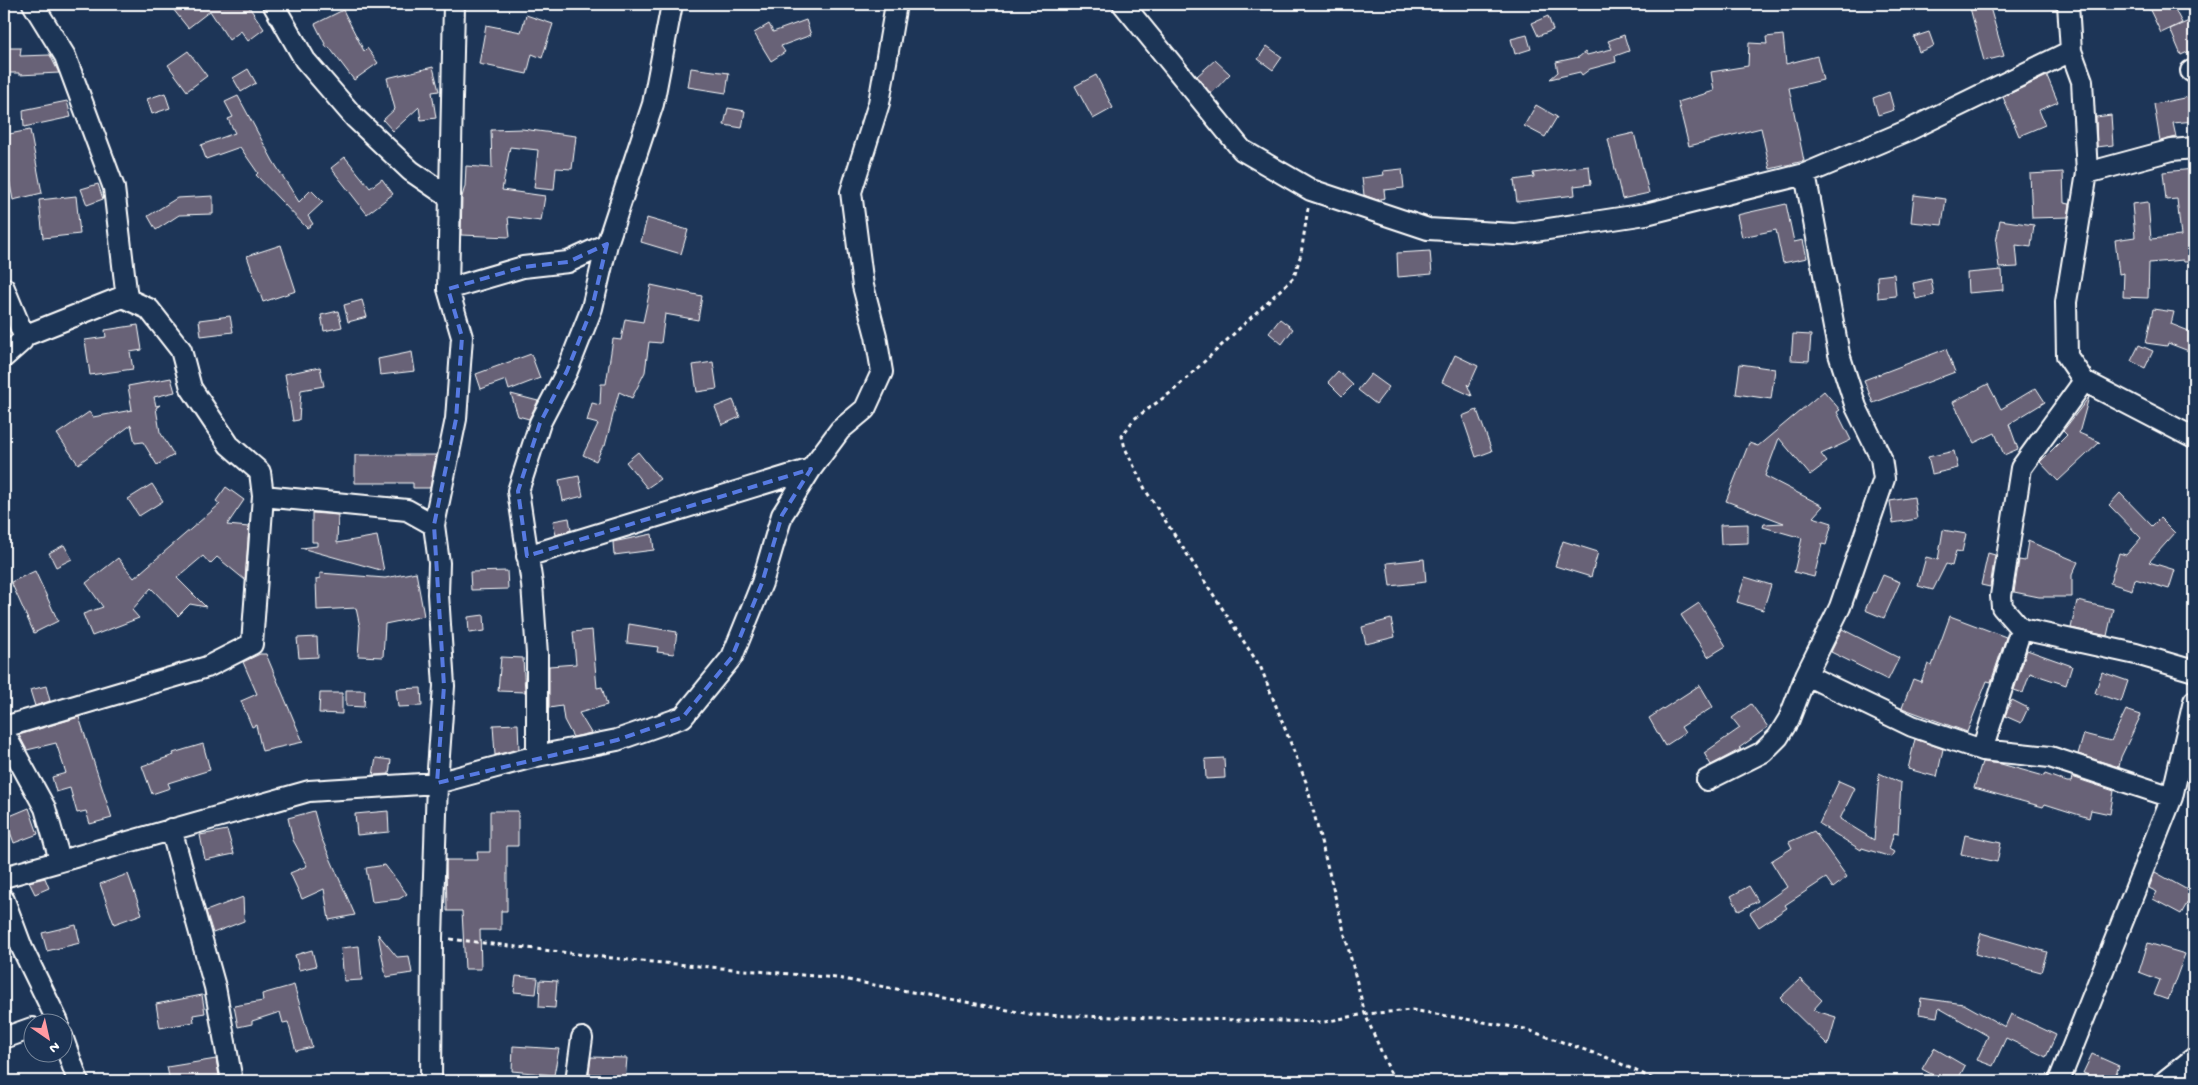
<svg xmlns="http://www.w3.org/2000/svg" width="2198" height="1085" viewBox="0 0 2198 1085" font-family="'Gochi Hand',sans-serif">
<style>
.building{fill:#686277;stroke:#fff}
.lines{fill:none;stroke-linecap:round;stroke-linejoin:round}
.minor-casing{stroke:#fff;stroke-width:24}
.path{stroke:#fff;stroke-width:3;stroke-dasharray:4 4;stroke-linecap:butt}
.minor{stroke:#1d3557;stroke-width:20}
.marked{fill:none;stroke:#567ae2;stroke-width:4;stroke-dasharray:10 6;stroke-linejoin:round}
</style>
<rect width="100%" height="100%" fill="#1d3557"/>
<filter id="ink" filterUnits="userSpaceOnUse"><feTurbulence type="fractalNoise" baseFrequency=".02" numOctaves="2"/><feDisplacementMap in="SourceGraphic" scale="10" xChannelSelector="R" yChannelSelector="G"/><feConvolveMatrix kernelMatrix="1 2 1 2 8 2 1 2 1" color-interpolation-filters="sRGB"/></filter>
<g filter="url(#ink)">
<!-- building -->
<path class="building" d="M169,4H247L264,29L248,41L241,31L229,40L210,11L188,28Z
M1969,4H1989L2004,56L1984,61Z
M2147,4H2172L2182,23L2161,33Z
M343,10L364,51L367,48L378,63L354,80L329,47L327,48L315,24Z
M526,15L553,24L542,58L532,54L527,74L479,64L486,25L521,32Z
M1548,16L1553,30L1538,36L1532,23Z
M2194,19V49L2181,55L2170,29Z
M806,20L811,35L781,46L785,52L771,61L754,33L769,24L773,32Z
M1929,32L1934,46L1919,52L1914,37Z
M1527,35L1531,49L1515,54L1511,39Z
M1624,35L1629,51L1615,56L1616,62L1590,69L1582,75L1580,72L1550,79L1558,72L1556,62L1579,57L1585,52L1587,55L1612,49L1608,41Z
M1783,35L1786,64L1817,56L1823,80L1789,88L1804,161L1770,169L1761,128L1689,146L1678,102L1714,91L1711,72L1748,66L1749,43L1767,44L1766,37Z
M1267,46L1282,57L1273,70L1258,59Z
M4,48H21L20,56L50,55L59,73L19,75V73H4Z
M188,51L207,76L187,91L168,65Z
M1215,60L1230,74L1211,94L1197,76Z
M433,67L439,91L432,92L436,118L421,120L419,107L393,131L383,120L395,109L387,78Z
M691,68L729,73L726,93L688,87Z
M248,69L256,83L241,92L233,78Z
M1096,75L1113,108L1093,119L1075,86Z
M2047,76L2058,102L2039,110L2045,125L2019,136L2003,97Z
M1889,92L1894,110L1878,115L1873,98Z
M165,93L170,108L152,114L147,99Z
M238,96L273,161L299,202L311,190L323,202L308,216L313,224L307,228L256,175L258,173L240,147L206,159L201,145L235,133L228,119L233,117L225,102Z
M2194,96V121L2173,123L2176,137L2160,141L2154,104Z
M67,101L71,117L24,127L23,110Z
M1536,105L1557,117L1545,137L1524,126Z
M728,108L745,111L742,128L724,125Z
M2111,115L2113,145L2097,147L2096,117Z
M522,129L576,136L572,169L556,168L554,190L534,188L538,150L510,147L502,190L545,196L541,221L508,217L510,237L461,235L462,197L465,186L466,166L492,168L491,130Z
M30,130L42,193L13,200L6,163H4V135Z
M1634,133L1649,193L1622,199L1608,139Z
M345,157L370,188L382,179L393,194L367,214L331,168Z
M1589,166L1591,184L1574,186L1575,195L1517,202L1514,180L1534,177L1533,173Z
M1402,169L1404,188L1384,190L1385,198L1377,200L1364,195L1362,178L1384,175L1383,171Z
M2194,169V262H2184L2183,260L2149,263L2148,298L2123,297L2124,273L2119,274L2115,240L2135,237L2132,204L2148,202L2151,239L2181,236L2177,199L2166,200L2163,172Z
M2063,172L2064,203L2070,204L2068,217L2032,218L2030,174Z
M98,184L103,199L87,205L81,189Z
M1914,195L1946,199L1942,225L1911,222Z
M76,196L80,234L43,238L39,200Z
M213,196V214L179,215L156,230L148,216L177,198Z
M1786,204L1794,242L1803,240L1807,258L1783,263L1776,230L1742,237L1737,215Z
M647,218L688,230L681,254L641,242Z
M2000,220L2034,225L2031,247L2016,245L2018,267L1999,268L1996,242Z
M281,245L296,291L263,302L247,256Z
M1430,251L1432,274L1398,277L1397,253Z
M2002,270L2003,290L1968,293L1967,273Z
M1894,274L1896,296L1878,298L1877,276Z
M1931,279L1934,295L1916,299L1913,283Z
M651,285L702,296L698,320L665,314L661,343L649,342L645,372L632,398L619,392L605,446H603L596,461L583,455L598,424L587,421L592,403L600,405L601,384H606L613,339L621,340L625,319L643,322Z
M362,300L367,317L348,322L344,305Z
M2153,309L2174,312L2171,324L2194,333V353L2168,343L2167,346L2146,343Z
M338,311L342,327L324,331L321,315Z
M230,316L233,332L201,336L199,320Z
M1280,319L1293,329L1282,344L1269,333Z
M138,325L142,350L130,352L133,369L90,375L85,340L106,337L105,330Z
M1793,334L1811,335L1809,361L1791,360Z
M2139,345L2153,351L2145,368L2131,361Z
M1946,349L1955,372L1873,403L1864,380Z
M412,352L415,371L380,375L378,359Z
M531,354L540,378L509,390L506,380L481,389L476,374Z
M1455,355L1478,366L1469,386L1467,384L1472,396L1442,382Z
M713,362L717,389L697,392L693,365Z
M1740,364L1775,369L1771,399L1736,394Z
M320,367L324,386L301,390L299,420L293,421L285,374Z
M1338,371L1353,385L1342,396L1328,382Z
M1371,374L1389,387L1376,404L1358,390Z
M171,378L175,392L154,397L156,406L160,405L156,408L160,432L174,455L157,465L143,442L135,443L131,425L78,464L57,434L89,412L93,417L132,410L128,386Z
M1988,384L2001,409L2036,388L2045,402L2009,424L2018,449L2004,455L1995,433L1974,443L1953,402Z
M1824,391L1840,410L1837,412L1851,440L1821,454L1827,462L1810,475L1779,438L1765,476L1823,506L1813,517L1832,523L1826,545L1822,544L1814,577L1794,572L1802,538L1763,527L1764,524L1784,523L1726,501L1749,443L1758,446Z
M511,394L538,401L529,419L518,416Z
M2089,397L2079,433L2100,442L2058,481L2040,462L2067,435L2063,431Z
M733,400L740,417L722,425L715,407Z
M1477,410L1492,451L1476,457L1462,416Z
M1954,451L1958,468L1932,474L1928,457Z
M638,452L660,479L647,488L626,462Z
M355,455H436L430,488H413V483H355Z
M579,476L583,496L563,501L559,480Z
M152,484L163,501L139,516L128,499Z
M226,487L244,500L227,525L249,527L245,580L217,557L210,564L203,556L177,578L206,607L190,604L178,616L151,588L132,610L139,618L92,636L83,614L103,607L86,583L118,558L134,578L220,504L216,501Z
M2120,493L2152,526L2160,518L2175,533L2149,562L2175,570L2169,589L2135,579L2132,590L2110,583L2119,553L2126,555L2141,538L2109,505Z
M1914,497L1917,519L1893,523L1890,501Z
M312,513L338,515L337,543L377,536L384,571L301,548L317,546V542H312Z
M569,518L571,530L556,535L553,521Z
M1748,524V543L1721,544L1720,525Z
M1943,530L1966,534L1962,552L1956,551L1952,566L1946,564L1933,590L1918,586L1926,557L1938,560Z
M652,534L654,550L614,555L613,542Z
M1563,541L1598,552L1591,577L1555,566Z
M2028,541L2078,562L2072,575V597H2039L2014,592L2019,560L2025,561Z
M64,545L72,559L56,567L49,553Z
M1988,553L1995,555L1990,587L1981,585Z
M1424,559L1426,582L1390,586L1387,563Z
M35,571L58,621L34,633L11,582Z
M507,571L508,589L471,590L470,572Z
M416,572L424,616L385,624L383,657L358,656L360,627L356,608L317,610L316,579L320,578V573L385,578Z
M1883,575L1900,582L1884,618L1865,610L1873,592L1875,593Z
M1745,577L1771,585L1763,610L1737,602Z
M2077,601L2113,609L2107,636L2071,628Z
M1699,603L1726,646L1708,657L1681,615Z
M484,615L485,631L469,633L468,617Z
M1950,616L2006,637L1991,682L1987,681L1967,732L1902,708L1913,679L1921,682L1928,664L1932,666Z
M1391,619L1395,637L1366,644L1362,627Z
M629,624L677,632L674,654L657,652L658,647L627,643Z
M1842,629L1899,658L1888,680L1831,652Z
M592,630L597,688L602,687L607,705L579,713L591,733L573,737L564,720L562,706L549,708V666L576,664L573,632Z
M317,637L318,657L299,658L297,638Z
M2027,650L2072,666L2066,685L2030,673L2023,693L2014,690Z
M260,654H266L303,742L262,751L256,725L252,727L241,701L257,694L243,662Z
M501,657L523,658L525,692L498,691Z
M2102,672L2128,681L2121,702L2095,693Z
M1700,685L1713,707L1681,727L1685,733L1665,746L1649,718Z
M46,686L50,701L35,706L30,690Z
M421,688L422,706L398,707L396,689Z
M346,690H365L364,707L346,706Z
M320,693H342V714L319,713Z
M2012,700L2028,708L2021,723L2005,716Z
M1751,704L1768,727L1739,748L1741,749L1711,765L1704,753L1740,728L1732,718Z
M2126,710L2141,715L2121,757L2119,767L2078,754L2084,734L2111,741Z
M79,717L112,818L90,824L86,811L77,813L70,788L56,792L52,777L66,773L56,743L27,750L19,735Z
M518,724L519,749L495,755L493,725Z
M1915,739L1943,749L1937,777L1908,769Z
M203,744L210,770L168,783L170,788L152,794L142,766L174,755L173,753Z
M376,758L391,760L389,774L373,775Z
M1224,758L1225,778L1206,779L1205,759Z
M1982,762L2001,764L2044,776L2045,774L2067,782H2071L2072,777L2114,791L2110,814L2091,810L2089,818L2045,804L2043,807L1974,788Z
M1879,773L1901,783L1898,834L1894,833L1889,849L1894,852L1891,857L1862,848L1861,850L1819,824L1839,781L1855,788L1840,819L1874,840Z
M29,808L38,834L14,843L5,818Z
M314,811L321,837L355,915L329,920L324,889L302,899L290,873L307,866L293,840L288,818Z
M388,811L389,832L357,835L355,814Z
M490,811H518V846H507V911H501V930H480L481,969H465L462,911H447L446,860H478L477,852H490Z
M227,830L234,854L205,860L200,835Z
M1814,831L1847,877L1833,888L1826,878L1785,905L1787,908L1759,927L1750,913L1787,887L1771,861L1792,848L1789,842Z
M1965,835L2001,843L1997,862L1961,854Z
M385,865L407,894L399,899L372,902L366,868Z
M2155,872L2193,893L2181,914L2153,899L2157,892L2149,888Z
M128,874L142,914L114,924L100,884Z
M45,878L49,888L35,894L29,882Z
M1749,886L1758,901L1739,911L1731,896Z
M243,897L244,921L213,933L206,911Z
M76,925L80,943L47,951L42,933Z
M1981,933L2047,952L2041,972L1975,954Z
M378,934L397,957L409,956L412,973L386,977Z
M2148,943L2185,954L2168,1000L2154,995L2160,980L2139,972Z
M359,946L362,980L344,981L341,948Z
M312,950L316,966L299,970L295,955Z
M516,976L538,978L536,994L514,992Z
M1800,979L1822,1000L1813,1010L1836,1017L1828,1045L1780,998Z
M540,980L557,981L555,1008L539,1007Z
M294,985L312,1047L296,1051L288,1022L283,1023L280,1012L252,1021V1024L238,1027L234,1006L263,1001L262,994Z
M202,995L205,1013L193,1015L194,1022L160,1028L156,1004Z
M1921,998L1964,1004L2005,1027L2011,1014L2056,1035L2046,1057L2006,1038L1993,1066L1977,1060L1988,1036L1939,1008L1937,1017L1919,1014Z
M513,1046L559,1049L554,1075L512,1071Z
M1934,1048L1965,1066L1957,1081H1944L1922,1069Z
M2092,1054L2119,1066L2113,1081H2103L2083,1073Z
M591,1057L627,1058L625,1081H609L610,1074H589Z
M216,1059L219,1076L198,1081H170L167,1067Z"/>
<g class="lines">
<!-- minor casing -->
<g class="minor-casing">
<path id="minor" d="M33,4L65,56L114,188L127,299L149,309L181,350L191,388L229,445L260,472L263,496L407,510L434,525
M273,4L305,60L355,118L411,171L449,197
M1123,4L1242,150L1311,190L1428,229L1515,234L1646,214L1805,174L1909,130L2071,51L2068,4
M2071,51L2082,81L2087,173L2172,150L2194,148
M2191,71H2194
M2087,173L2066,302L2067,356L2084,381L2194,438
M4,288L24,336
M448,289L523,267L568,262L607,244L653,104L672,4
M4,357L22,341L24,336L127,295V299
M2084,381L2021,468L2001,596L2002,607L2021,629L2136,654L2194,671
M527,556L811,469
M1806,675L1912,726L1982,750L2050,757L2172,797
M4,727L207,667L252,644L263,496
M4,733L45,808L60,860
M1982,750L2021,629
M537,756V654L532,584L518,491L540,423L567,371L592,308L607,244
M1707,780L1763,752L1778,737L1789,719L1806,675L1840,607L1884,479L1881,458L1856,407L1839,354L1805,174
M171,829L215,987L232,1081
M4,877L309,791L437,783L537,756L617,740L683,717L732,657L762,583L782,515L811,469L840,430L865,409L882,372L876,336L863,286L851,192L879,103L896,4
M4,900L22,948L58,1022
M62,1036L78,1081
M4,1038L32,1028
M431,1081L432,938L437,783L444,686L438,594L439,563L434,525L456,419L462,337L448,289L454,4
M576,1081L582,1038
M2059,1081L2172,797L2194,701
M2165,1081L2194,1058"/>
</g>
<!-- path -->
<path class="path" d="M1308,208L1301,254L1294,277L1173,391L1134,419L1122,436L1125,448L1146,491L1261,668L1306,782L1365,1014L1394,1081
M450,939L629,960L837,978L1035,1015L1324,1022L1365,1014L1412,1010L1525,1029L1608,1058L1658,1081"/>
<!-- minor -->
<use href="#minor" class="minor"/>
</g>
</g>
<!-- marked area -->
<path class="marked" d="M607,244L592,308L567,371L540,423L518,491L527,556L811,469L782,515L762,583L732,657L683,717L617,740L437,783L444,686L434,525L456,419L462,337L448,289L523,267L568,262Z"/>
<!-- margin -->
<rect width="2198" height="1085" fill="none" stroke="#1d3557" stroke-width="20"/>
<rect x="10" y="10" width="2178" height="1065" fill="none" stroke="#fff" stroke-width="2" filter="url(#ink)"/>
<!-- north arrow -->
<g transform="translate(48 1038) rotate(146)"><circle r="24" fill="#1d3557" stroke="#77869a"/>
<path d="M0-4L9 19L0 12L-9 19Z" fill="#ff9aa2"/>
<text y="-8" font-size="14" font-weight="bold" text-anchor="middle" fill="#ffffff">N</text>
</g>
</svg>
